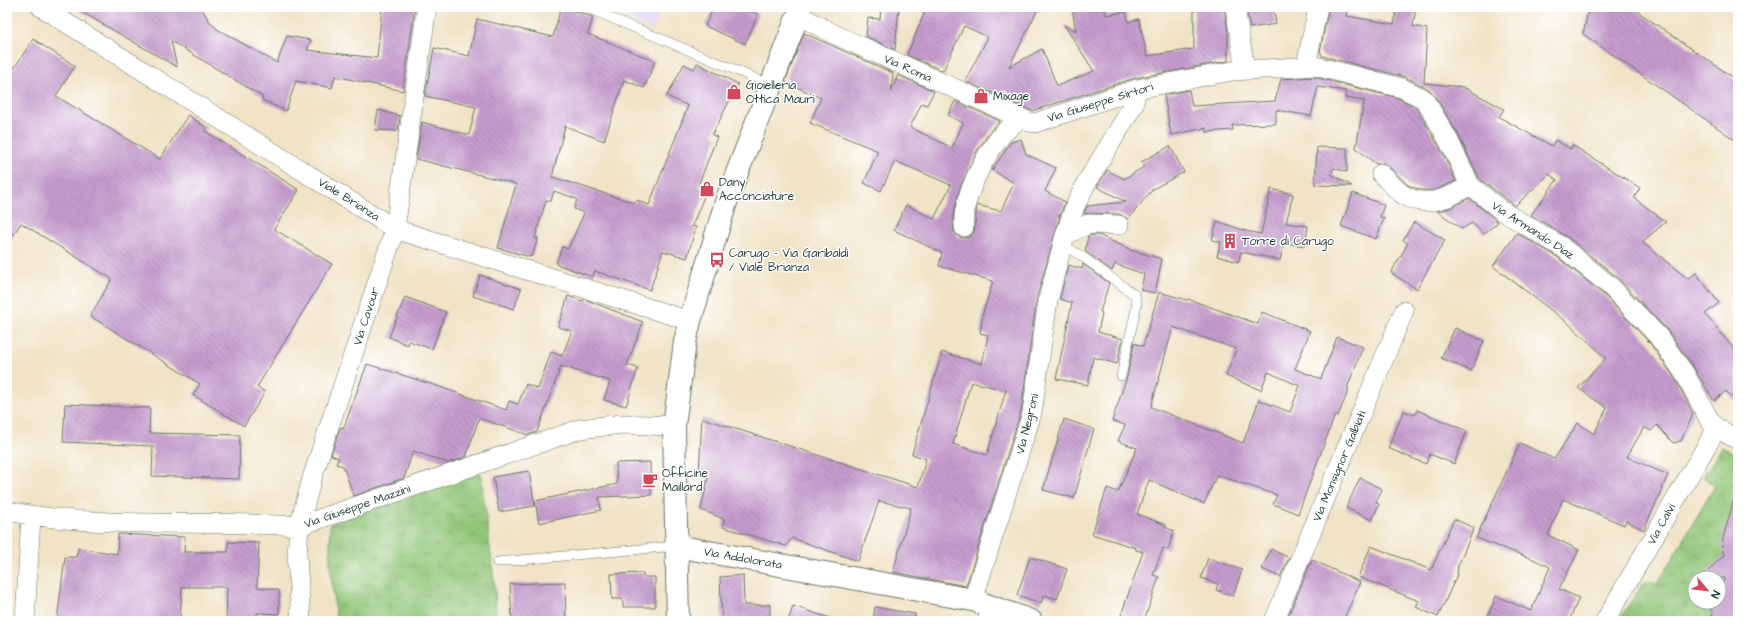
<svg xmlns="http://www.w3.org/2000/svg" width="1745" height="628" viewBox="0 0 1745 628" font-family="'Architects Daughter',sans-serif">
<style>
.built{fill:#dfd5f5}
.park{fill:url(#park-tufts);stroke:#588156;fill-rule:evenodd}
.building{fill:url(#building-back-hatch);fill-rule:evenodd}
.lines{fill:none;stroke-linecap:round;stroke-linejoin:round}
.lane-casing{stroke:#687767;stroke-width:10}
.street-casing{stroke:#687767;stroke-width:20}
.secondary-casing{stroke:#687767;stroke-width:24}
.lane{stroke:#fff;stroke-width:9}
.street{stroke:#fff;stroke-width:19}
.secondary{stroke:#fff;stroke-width:22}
.labels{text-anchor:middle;stroke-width:3;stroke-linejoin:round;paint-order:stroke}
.street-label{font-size:12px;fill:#1f3d34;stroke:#fff}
.poi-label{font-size:12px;fill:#1f3d34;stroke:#fff;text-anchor:start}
</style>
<defs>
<pattern id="park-tufts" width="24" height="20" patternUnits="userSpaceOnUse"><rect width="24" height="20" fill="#91c577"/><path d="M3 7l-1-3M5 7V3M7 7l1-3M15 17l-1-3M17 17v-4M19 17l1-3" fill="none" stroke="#76a162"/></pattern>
<pattern id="building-back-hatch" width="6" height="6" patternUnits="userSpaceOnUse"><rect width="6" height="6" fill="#c69dce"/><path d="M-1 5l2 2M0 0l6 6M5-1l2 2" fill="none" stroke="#a081a8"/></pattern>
</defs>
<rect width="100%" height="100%" fill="#fff"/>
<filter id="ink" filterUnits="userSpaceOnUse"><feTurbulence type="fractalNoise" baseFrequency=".025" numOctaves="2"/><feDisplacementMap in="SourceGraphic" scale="8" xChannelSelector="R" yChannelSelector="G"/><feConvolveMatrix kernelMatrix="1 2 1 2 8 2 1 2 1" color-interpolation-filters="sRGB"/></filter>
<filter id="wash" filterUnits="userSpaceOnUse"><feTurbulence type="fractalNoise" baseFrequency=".012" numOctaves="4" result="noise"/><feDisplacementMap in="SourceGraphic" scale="16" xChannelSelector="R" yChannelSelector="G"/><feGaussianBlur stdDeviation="0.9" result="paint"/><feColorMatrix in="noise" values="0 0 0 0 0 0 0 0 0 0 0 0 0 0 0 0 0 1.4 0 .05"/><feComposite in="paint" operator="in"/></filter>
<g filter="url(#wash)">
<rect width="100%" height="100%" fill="#f0e3c6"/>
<!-- built -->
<path class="built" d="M629,7H659L656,14L659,16L652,30L628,19L632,9Z"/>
<!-- park -->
<path class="park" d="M1722,447L1738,455V621H1618L1642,585L1648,582L1657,584L1715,486L1703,477ZM1695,578H1719V602H1695Z
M481,473L495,589L496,621H336L330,563V524Z"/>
<g id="blocks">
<!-- building -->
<path class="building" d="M73,7H201L209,21L217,29L277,63L287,36L311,40L307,50L377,58L382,7H415L403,91L335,76L332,88L296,81L286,111L262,100L263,97L171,41L177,67Z
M561,7L593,17L588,34L655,61L644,88L624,80L604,141L565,126L552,177L635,203L636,200L649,205L688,106L667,96L684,64L694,69L697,63L738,84L712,135L717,137L698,186L707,189L692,226L696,227L687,258L663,251L650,290L595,271L593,277L556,264L562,247L568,249L584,213L574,209L577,199L554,191L551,201L546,200L535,238H538L532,256H530V257L498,248L516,184L416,159L422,122L469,135L476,107L425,96L434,48L469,56L477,19L553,37Z
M714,7H751L750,11L758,14L745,44L705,26Z
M881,7H899L895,50L866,36L868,18L880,19Z
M927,7H1039L1009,67L1042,49L1057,86L1094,71L1064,25L1076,31L1072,9L1105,7L1106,15L1126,12L1128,22L1139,19L1147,56L1194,49V7H1224L1228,32V61L1135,78L1032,111L965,81L988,37L964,26L943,71L907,55Z
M1246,7H1273L1276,24L1250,28Z
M1329,7H1348L1346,16L1394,24L1397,7H1416L1413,26L1427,29L1424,83L1463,87L1504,109L1499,117L1552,146L1555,140L1571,149L1572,145L1640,188L1634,198L1666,222L1642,242L1688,279L1696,273L1719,303L1705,314L1738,354V405L1726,391L1714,401L1694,368L1667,330L1618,278L1569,238L1531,215L1557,180L1549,174L1515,206L1479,178L1459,136L1440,104L1429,89L1405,77L1322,56L1320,51Z
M1589,7H1631L1738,81V142L1583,34Z
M804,33L893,73L891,92L898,75L934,91L927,105L922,103L910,127L952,148L963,123L948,115L955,101L1000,121L992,129L978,149L960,187L953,216L954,232L959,237L964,238L969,237L974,232L977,205L1001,211L1014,183L992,170L1011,142L1021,139L1026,154L1056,168L1045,191L1065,202L1060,216H1058L1060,217L1037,297L1021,411L966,586L893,572L911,508L879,501L858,561L792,538L786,546L723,527L724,519L701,510L708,477L699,473L702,418L918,487L926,459L912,454L942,352L982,364L988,335L980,333L983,313L993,281L939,266L942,253L894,230L906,205L934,219L951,185L895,161L881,191L864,183L878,151L810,123L821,98L785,82ZM971,382L1006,390L987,455L953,444Z
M33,39L75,66L56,96L160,159L188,115L207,128L205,131L299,190L274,229L332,264L257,387L265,392L244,426L193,395L200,384L90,316L112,279L21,223L7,245V66L13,70Z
M1314,77L1398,98L1416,107L1439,146L1456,181L1435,190H1421L1408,185L1388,166L1383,163L1376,164L1356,148L1364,101L1345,98L1346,91L1318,87L1311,116L1276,110V124L1232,125L1233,130L1206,132V128L1171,135L1164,95L1189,90L1192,106L1275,101L1281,79Z
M378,110L400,116L398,131L375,130Z
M1170,146L1184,172L1153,189L1128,219L1119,214L1089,213L1084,214L1087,206L1126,202L1097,187L1107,170L1124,179L1144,167L1141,162Z
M1317,147L1347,148V172L1334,168L1331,174L1352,186L1315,185Z
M1271,189L1293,194L1286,223L1308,226L1305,246L1284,243L1280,260L1241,252L1238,262L1217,256L1221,242L1212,240L1217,221L1246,231L1261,234Z
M1353,193L1384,205L1380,217L1384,218L1376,239L1341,226Z
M1469,198L1498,222L1484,234L1472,223L1462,229L1437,211L1450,208Z
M1414,222L1445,240L1417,289L1391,273L1408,243L1403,240Z
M1517,233L1556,256L1603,294L1650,343L1676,380L1693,414L1681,441L1673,443L1657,425L1651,431L1644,427L1627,457L1668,475L1644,530L1626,521L1624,525L1563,499L1548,535L1579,550L1559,589L1579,598L1569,621H1486L1496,596L1531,611L1550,567L1535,560L1476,538L1520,443L1554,459L1578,423L1594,434L1607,408L1578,388L1606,358L1568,323L1493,266Z
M1091,235H1099L1131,250L1162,259L1155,293L1141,290L1144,274L1115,264L1112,271L1085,251L1088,236Z
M1083,264L1109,283L1100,312L1102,313L1098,332L1123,339L1117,364L1093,357L1088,385L1056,379L1072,303L1060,299L1068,265L1082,269Z
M480,275L521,289L514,309L473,296Z
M1159,292L1187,300L1188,299L1258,324L1262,312L1310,331L1295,369L1321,379L1337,337L1363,347L1347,388L1349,389L1338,416L1335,415L1298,514L1273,504L1277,495L1217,475L1204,504L1149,480L1137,514L1166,525L1165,527L1174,531L1168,550L1163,548L1153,575L1159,577L1144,621H1128L1120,618L1143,552L1136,550V548L1092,534L1107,488L1118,492L1137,448L1118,441L1125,425L1112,421L1127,377L1134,343L1143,346ZM1173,327L1236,349L1226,376L1261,390L1268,372L1300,386L1290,412L1259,400L1243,443L1151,407Z
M568,296L583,301L584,299L643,322L627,365L638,368L626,406L604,400L610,381L561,366L537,432L528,435L479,418L466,457L448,463L413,451L404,478L354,496L343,466L336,464L339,458L331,455L340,428L344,427L367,364L437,386L506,410L509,401L518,404L526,384L538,389L551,352L562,356L572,331L558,327Z
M405,297L446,312L432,349L409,341L408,345L389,337Z
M1455,328L1484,341L1471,371L1441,358Z
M65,404L150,408L149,433L240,435L239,479L152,476L153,446L63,442Z
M1417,410L1467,431L1454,464L1430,454L1426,464L1388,448L1404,411L1415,415Z
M1064,419L1094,429L1074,498L1043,490Z
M650,462L651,495L599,497L601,510L539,523L535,501L617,484L616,463Z
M529,471L535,506L499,512L493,477Z
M1360,478L1382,489L1376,502L1379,504L1372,520L1346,508Z
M1734,499L1738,500V621H1710L1713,613L1710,609L1713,602H1719V590L1725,578H1701L1724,555L1722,547L1723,538Z
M1454,519L1474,528L1458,566L1457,575L1438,617L1416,607L1419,601L1358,577L1371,546L1431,570Z
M118,534L185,537L184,552H228V542L259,543L257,587L279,590V614L257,613L258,621H226L227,587H182L180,621H57L65,557H76L78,548L117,554Z
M1271,549L1289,558L1280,577L1262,569Z
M1030,557L1067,569L1057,599L1044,595L1041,603L1017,595Z
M1208,558L1242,570L1233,596L1216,590L1218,584L1201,578Z
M1312,560L1360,582L1343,621H1286Z
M643,573V577H655V607H623V599H612L611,574Z
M743,575L744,605H770V621H722L720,577Z
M565,582L566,621H512L510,584Z
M793,606L830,618V621H788Z
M875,607L915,614V621H873Z"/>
</g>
</g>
<g filter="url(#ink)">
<use href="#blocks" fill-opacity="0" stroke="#687767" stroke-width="1"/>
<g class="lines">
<!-- lane casing -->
<g class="lane-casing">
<path id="lane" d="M585,7L771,85
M1062,245L1080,255L1135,295L1137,304L1121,376
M497,562L676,546
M982,621L987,605"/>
</g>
<!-- street casing -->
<g class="street-casing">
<path id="street" d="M41,7L395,229L690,321
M1235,7L1245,70
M798,15L836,35L1029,122L1035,123L1137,89L1232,71L1315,66L1402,88L1424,99L1431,110L1449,141L1470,185L1502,211L1562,247L1610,286L1658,336L1685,374L1710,421L1717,428L1738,440
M1306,66L1318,7
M1381,174C1388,180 1395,189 1402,194C1425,209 1449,199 1470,185
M964,227C961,199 984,157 1001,136C1006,130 1013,125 1019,119
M1065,235L1089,224L1119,225
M7,511C103,530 202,519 299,526L580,429L622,424L674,426
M973,600L1032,413L1048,300L1065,235L1075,206L1087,182L1133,106L1137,89
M25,621L31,516
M301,621L297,555L299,526L313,475L395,229L427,7
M1274,621L1404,311
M1605,621L1717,428"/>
</g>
<!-- secondary casing -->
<g class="secondary-casing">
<path id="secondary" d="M676,546L973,600L1031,621
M678,621L674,426L685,342L690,321L727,199L798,15L800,7"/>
</g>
<!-- lane -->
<use href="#lane" class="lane"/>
<!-- street -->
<use href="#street" class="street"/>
<!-- secondary -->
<use href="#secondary" class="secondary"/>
</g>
</g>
<!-- icons -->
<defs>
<g id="shop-bare" transform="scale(1.2)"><path d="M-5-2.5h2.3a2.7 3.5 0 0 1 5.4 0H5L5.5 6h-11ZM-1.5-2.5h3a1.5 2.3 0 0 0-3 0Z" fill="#d1495b" stroke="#fff" stroke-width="2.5" paint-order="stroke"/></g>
<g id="building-bare" transform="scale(1.2)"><path d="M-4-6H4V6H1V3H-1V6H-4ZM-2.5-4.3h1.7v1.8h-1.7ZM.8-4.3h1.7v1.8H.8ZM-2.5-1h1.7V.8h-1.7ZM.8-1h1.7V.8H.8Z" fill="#d1495b" stroke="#fff" stroke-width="2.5" paint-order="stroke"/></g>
<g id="bus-bare" transform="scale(1.2)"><path d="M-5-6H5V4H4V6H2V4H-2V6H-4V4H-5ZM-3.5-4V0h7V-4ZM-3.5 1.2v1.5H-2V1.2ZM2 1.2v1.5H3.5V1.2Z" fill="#d1495b" stroke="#fff" stroke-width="2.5" paint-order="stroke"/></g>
<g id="cafe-bare" transform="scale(1.2)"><path d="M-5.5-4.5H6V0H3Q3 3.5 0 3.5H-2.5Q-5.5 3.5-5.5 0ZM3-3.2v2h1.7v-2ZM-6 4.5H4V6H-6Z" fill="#d1495b" stroke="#fff" stroke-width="2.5" paint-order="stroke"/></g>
</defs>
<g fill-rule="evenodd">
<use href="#shop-bare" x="734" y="92"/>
<use href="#shop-bare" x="981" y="96"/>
<use href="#shop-bare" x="707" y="189"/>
<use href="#building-bare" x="1230" y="241"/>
<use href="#bus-bare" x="717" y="260"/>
<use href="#cafe-bare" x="650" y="480"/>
</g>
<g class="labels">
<!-- street labels -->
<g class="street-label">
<text transform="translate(908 68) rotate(24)" y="4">Via Roma</text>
<text transform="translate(1100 102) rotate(-17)" y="4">Via Giuseppe Sirtori</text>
<text transform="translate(349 199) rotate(32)" y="4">Viale Brianza</text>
<text transform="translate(1533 230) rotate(33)" y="4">Via Armando Diaz</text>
<text transform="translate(366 316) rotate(-72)" y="4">Via Cavour</text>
<text transform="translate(1027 424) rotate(-76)" y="4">Via Negroni</text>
<text transform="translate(1339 466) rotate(-67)" y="4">Via Monsignor Galbiati</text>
<text transform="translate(357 506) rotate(-19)" y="4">Via Giuseppe Mazzini</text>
<text transform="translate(1661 524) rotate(-61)" y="4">Via Calvi</text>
<text transform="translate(743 558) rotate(10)" y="4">Via Addolorata</text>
</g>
<!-- poi labels -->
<g class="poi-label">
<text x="746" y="89">Gioielleria<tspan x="746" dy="14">Ottica Mauri</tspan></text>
<text x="993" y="100">Mixage</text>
<text x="719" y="186">Dany<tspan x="719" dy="14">Acconciature</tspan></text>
<text x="1242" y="245">Torre di Carugo</text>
<text x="729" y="257">Carugo - Via Garibaldi<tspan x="729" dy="14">/ Viale Brianza</tspan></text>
<text x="662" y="477">Officine<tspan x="662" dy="14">Maillard</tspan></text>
</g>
</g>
<!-- margin -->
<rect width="1745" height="628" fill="none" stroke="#fff" stroke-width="24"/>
<!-- north arrow -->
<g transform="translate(1707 590) rotate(118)"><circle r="19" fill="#ffffff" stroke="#a5b1ae"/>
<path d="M0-3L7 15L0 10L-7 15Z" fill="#d1495b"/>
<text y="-6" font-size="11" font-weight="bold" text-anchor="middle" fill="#1f3d34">N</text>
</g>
</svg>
